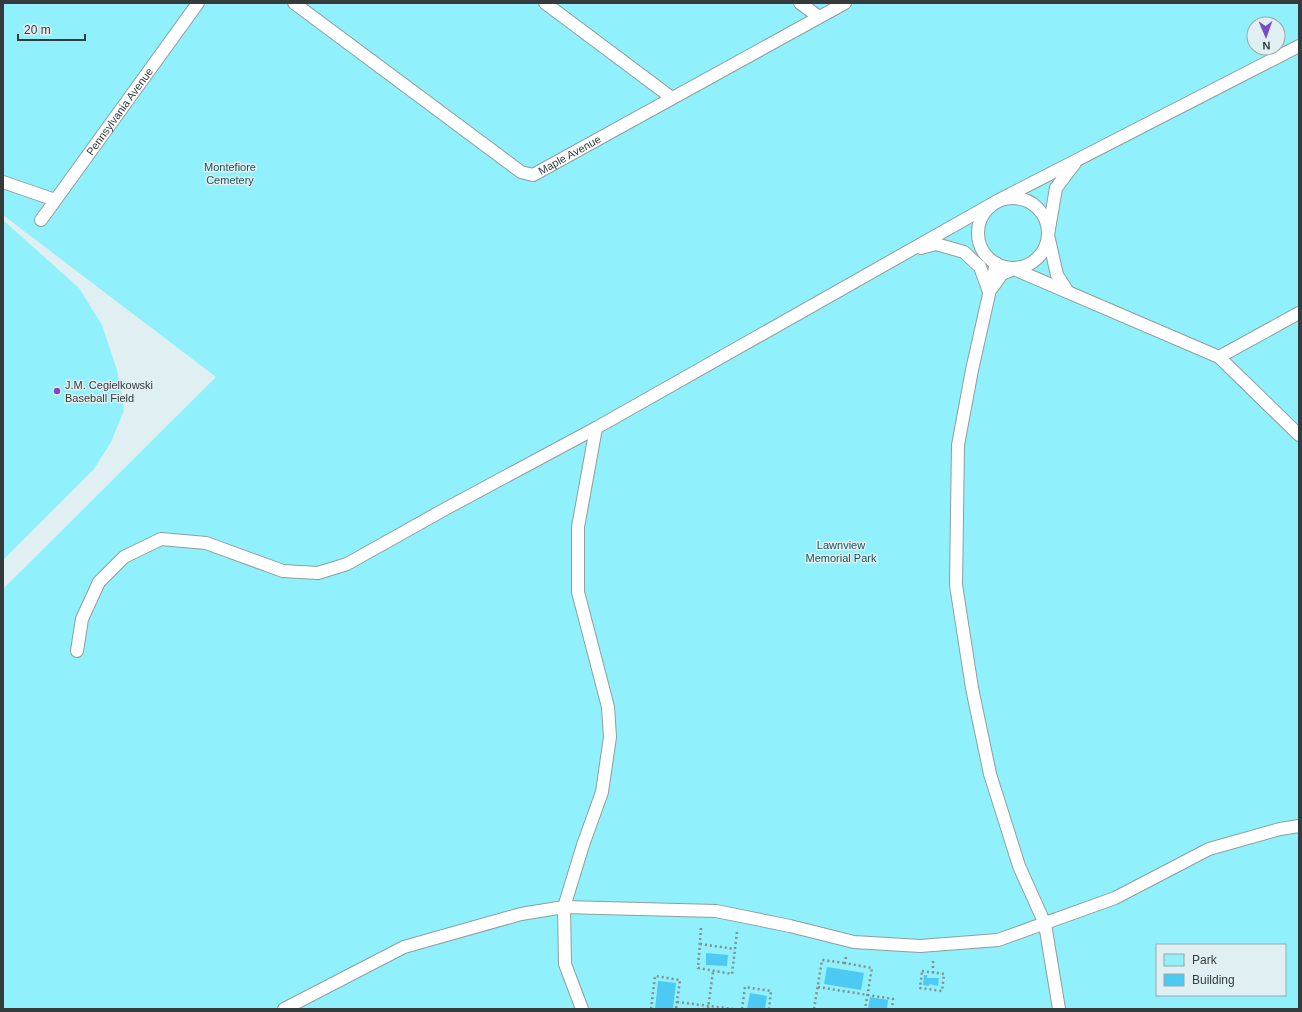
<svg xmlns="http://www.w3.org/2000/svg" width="1302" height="1012" viewBox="0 0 1302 1012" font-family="Helvetica,sans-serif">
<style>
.green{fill:#90f0fb;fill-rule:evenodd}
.building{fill:#4dcaf3}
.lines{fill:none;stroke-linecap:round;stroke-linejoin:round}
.service-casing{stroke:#8f9e9f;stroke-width:14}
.path{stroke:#848e90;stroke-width:2.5;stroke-dasharray:2 3;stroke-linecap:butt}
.service{stroke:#fff;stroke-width:12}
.poi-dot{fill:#784cc5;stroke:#e0eff1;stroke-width:1.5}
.labels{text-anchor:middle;stroke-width:3;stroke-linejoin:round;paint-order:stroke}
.street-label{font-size:11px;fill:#353b3c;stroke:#e0eff1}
.park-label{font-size:11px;fill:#17545b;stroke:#e0eff1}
.poi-label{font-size:11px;fill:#353b3c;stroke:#e0eff1;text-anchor:start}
</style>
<rect width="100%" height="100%" fill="#e0eff1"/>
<!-- green -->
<path class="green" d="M3,3H1299V1009H3V589L216,377L3,215ZM1254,24H1278V48H1254ZM1157,945H1285V995H1157Z
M3,220L79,288L102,325L117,370L124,410L111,442L94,469L3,560Z"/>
<!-- building -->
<path class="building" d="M706,953L728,955L727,966L706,965Z
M827,967L864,973L861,990L824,984Z
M924,975H927V978H939L938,986L929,984V986L923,985Z
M658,981L676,983L673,1009H655Z
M750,993L767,996L765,1009H747Z
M870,997L888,1000L887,1009H868Z"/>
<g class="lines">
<!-- service casing -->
<g class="service-casing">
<g id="service">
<path id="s1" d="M294,3L521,172L533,175L845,3"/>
<path d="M545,3L672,98"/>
<path d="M800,3L819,17"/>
<path d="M3,182L55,200"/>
<circle cx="1013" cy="233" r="35"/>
<path id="s2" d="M41,220L198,3"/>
<path d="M921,248L936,244L964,252L980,267L989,292"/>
<path d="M996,263L972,370L958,445L956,585L972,688L990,774L1019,866L1045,924L1059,1009"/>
<path d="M992,288L1002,274L1014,269L1219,357L1299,313"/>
<path d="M1068,292L1057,275L1048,235L1056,188L1075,163"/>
<path d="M1219,357L1299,435"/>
<path d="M77,651L82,619L99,582L124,557L161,539L206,543L283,571L318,573L347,564L447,508L596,428L999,200L1299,46"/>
<path d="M284,1009L404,947L521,914L564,907L716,911L790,926L854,942L920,946L998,940L1115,898L1209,849L1280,829L1299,826"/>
<path d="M582,1009L565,964L564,907L583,845L602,792L610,737L608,707L578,592V527L596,428"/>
</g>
</g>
<!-- path -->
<path class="path" d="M701,928L698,968L732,974L737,932
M700,944L735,949
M846,957L845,963L872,968L865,1009
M922,971L944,974L942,991L920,988Z
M933,973V961
M818,987L893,999L892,1009
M677,1002L733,1009
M651,1009L655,976L680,980L676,1009
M708,1009L713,971
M742,1009L745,987L771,991L769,1009
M814,1009L822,960L845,963"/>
<!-- service -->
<use href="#service" class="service"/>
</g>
<!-- markers -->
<circle class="poi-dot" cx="57" cy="391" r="4"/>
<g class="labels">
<!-- street labels -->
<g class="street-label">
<text dy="4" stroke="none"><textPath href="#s2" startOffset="134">Pennsylvania Avenue</textPath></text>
<text dy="4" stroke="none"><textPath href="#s1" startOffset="337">Maple Avenue</textPath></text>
</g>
<!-- park labels -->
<g class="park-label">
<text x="230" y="171">Montefiore<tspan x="230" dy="13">Cemetery</tspan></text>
<text x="841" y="549">Lawnview<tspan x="841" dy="13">Memorial Park</tspan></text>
</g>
<!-- poi labels -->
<g class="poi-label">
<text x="65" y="389">J.M. Cegielkowski<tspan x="65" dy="13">Baseball Field</tspan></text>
</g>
</g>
<!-- border -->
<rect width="1302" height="1012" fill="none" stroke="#353b3c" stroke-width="8"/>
<!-- legend -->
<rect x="1156" y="944" width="130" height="52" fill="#e0eff1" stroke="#9ca7a9"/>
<rect x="1164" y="954" width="20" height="12" fill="#90f0fb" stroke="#9ca7a9"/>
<text x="1192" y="964" font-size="12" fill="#353b3c">Park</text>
<rect x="1164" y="974" width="20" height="12" fill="#4dcaf3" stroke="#9ca7a9"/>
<text x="1192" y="984" font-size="12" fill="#353b3c">Building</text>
<!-- north arrow -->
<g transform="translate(1266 36) rotate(178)"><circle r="19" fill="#e0eff1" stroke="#9ca7a9"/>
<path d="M0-3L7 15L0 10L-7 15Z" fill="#784cc5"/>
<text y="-6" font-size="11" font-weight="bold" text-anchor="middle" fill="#353b3c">N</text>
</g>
<!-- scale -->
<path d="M18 34v6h67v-6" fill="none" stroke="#353b3c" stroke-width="2"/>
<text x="24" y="34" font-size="12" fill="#353b3c" stroke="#e0eff1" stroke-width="3" paint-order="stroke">20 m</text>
</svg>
